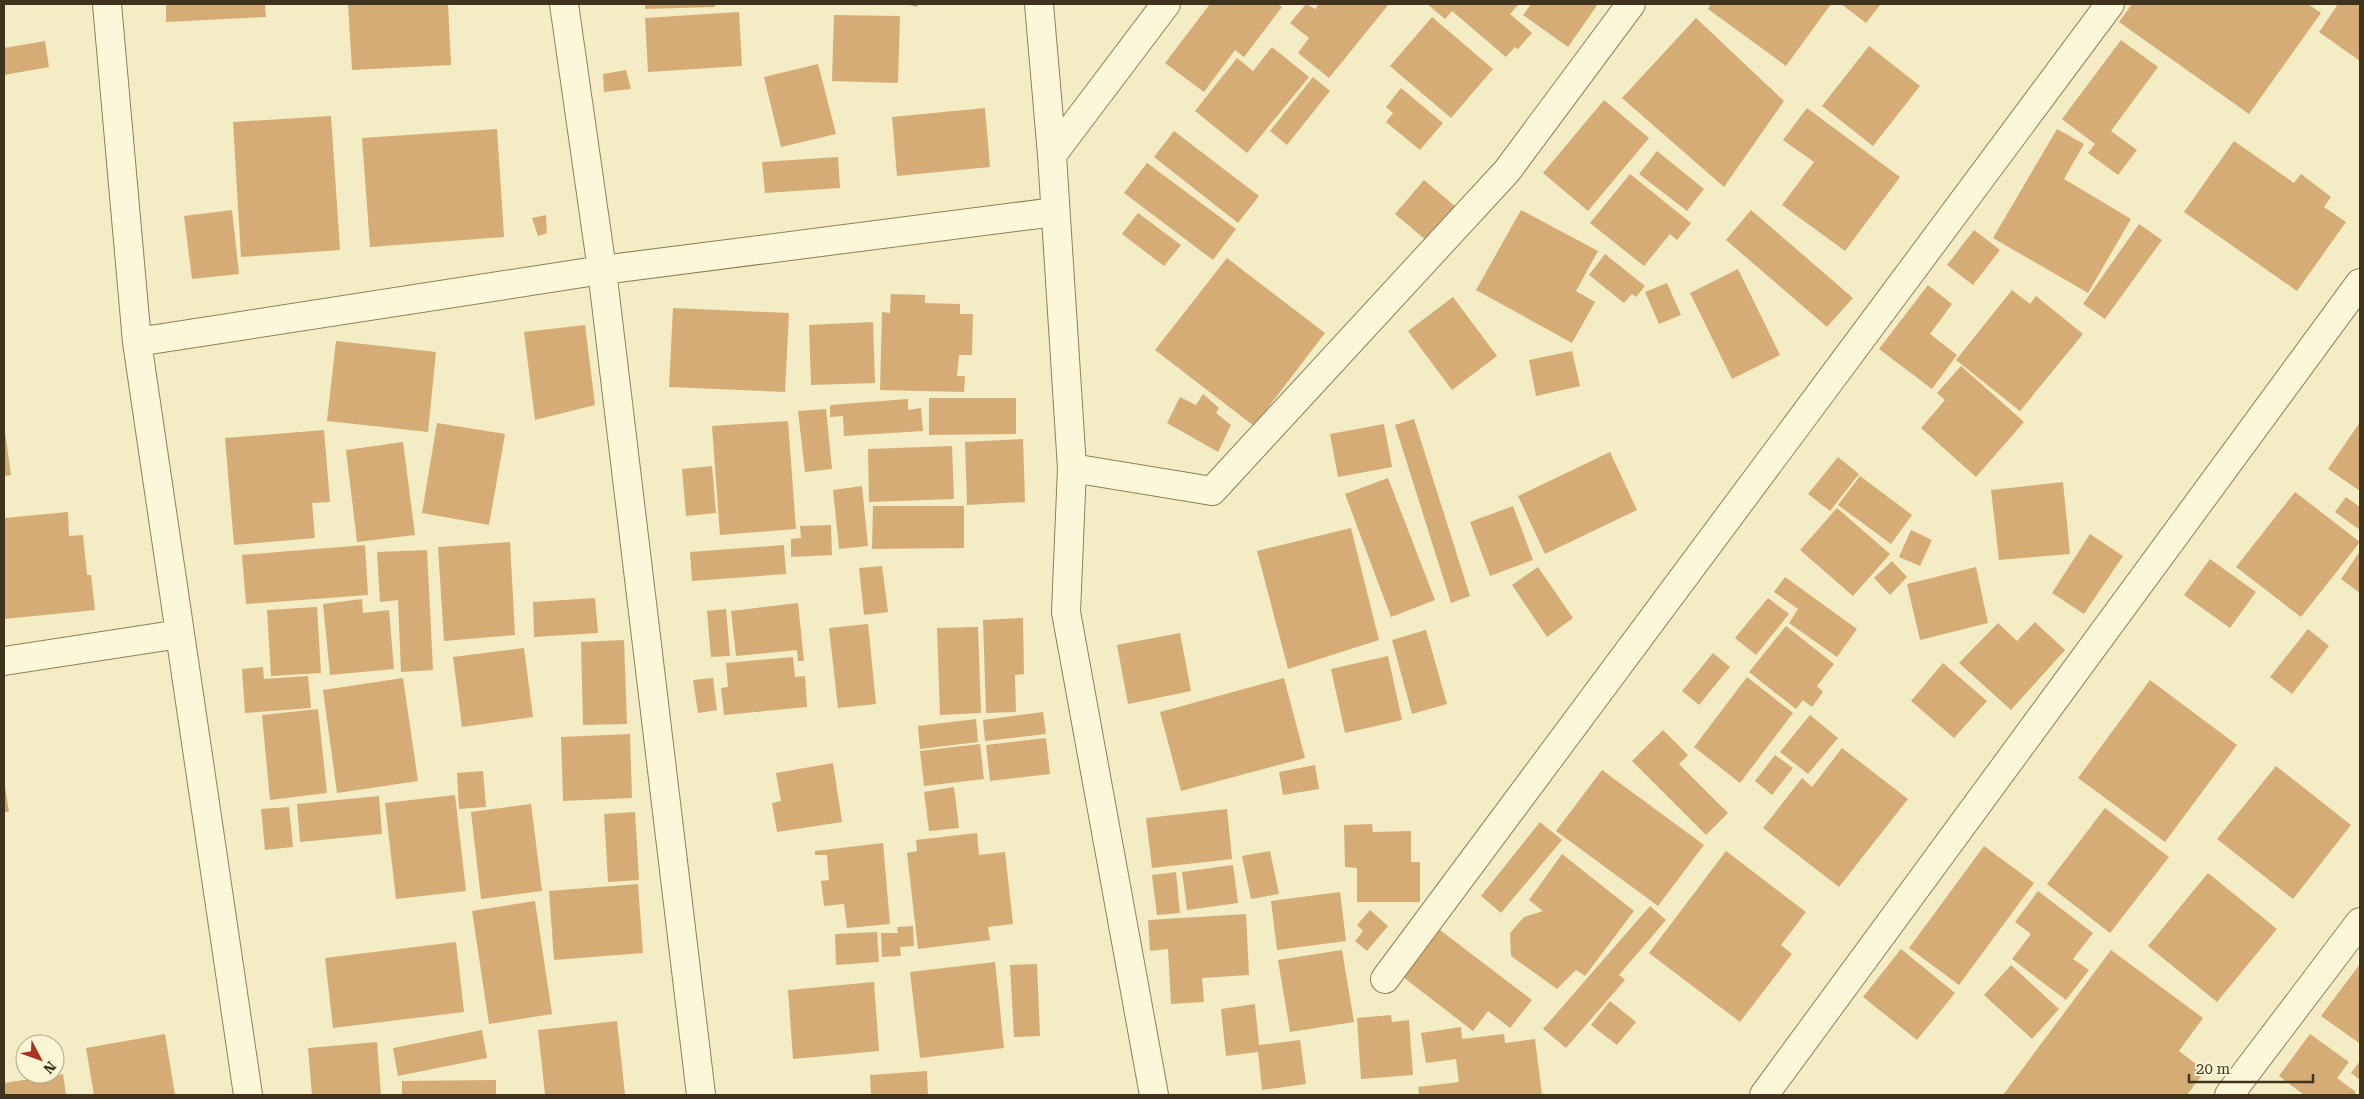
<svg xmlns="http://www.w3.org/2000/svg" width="2364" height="1099" viewBox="0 0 2364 1099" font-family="'Roboto Serif',serif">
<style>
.building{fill:#d6ac76}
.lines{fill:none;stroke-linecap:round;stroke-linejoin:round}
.street-casing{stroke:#917f58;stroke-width:30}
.street{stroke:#fdf7d9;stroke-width:28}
</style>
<rect width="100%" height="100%" fill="#f3ecc4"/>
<!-- building -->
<path class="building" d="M166,4H265L266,17L166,22Z
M348,4H448L451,65L352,70Z
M645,4H715V7L645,9Z
M905,4H918L917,7Z
M1210,4H1277L1282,7L1244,57L1235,50L1204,92L1165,63Z
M1306,4L1315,9L1319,4H1389L1329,78L1298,53L1309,38L1290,23Z
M1427,4H1519L1510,14L1532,33L1518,49L1515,47L1506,57L1452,11L1445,19Z
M1531,4H1598L1568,47L1523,15Z
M1711,4H1831L1786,66L1708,9Z
M1841,4H1881L1866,23Z
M2132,4H2308L2321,13L2249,114L2119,22Z
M2338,4H2360V61L2319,32Z
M739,12L742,66L648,72L645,18Z
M834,15L900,16L898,83L832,81Z
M1432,17L1493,69L1451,118L1390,66Z
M1696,18L1784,101L1724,187L1622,98Z
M2121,40L2158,67L2111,131L2137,150L2118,175L2088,153L2095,144L2062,119Z
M45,41L49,67L4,75V48Z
M1869,46L1920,86L1873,146L1822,106Z
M1272,47L1309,77L1247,153L1195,111L1237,58L1253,71Z
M818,64L836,134L781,147L764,77Z
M626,70L631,89L604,92L603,74Z
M1313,77L1330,91L1287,145L1270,131Z
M1401,88L1443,123L1420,150L1386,122L1393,113L1386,107Z
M1604,100L1649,138L1588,211L1543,173Z
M985,108L990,167L897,176L892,117Z
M1807,108L1900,177L1845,251L1782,205L1814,162L1783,140Z
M331,116L340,250L241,257L233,122Z
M497,129L504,237L370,247L362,138Z
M2057,129L2084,144L2064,179L2131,219L2088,293L1993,238Z
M1174,131L1259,196L1238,223L1154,157Z
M2234,141L2294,183L2301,174L2331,197L2324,207L2346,222L2297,291L2184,212Z
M1657,151L1704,189L1687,211L1639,174Z
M838,157L840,188L765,193L762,162Z
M1147,163L1236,229L1213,260L1124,193Z
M1630,174L1691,223L1677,240L1670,234L1644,266L1590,223Z
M1424,180L1456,207L1427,241L1395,214Z
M232,210L239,274L192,279L184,216Z
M1521,210L1598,251L1576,291L1595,302L1572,343L1476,290Z
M1751,210L1853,298L1827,327L1726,240Z
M1138,213L1181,245L1164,266L1122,234Z
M546,215L547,233L538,236L532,218Z
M2139,224L2162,240L2105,319L2083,304Z
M1974,230L2000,250L1973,285L1947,265Z
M1605,254L1645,286L1636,297L1632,294L1624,303L1589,275Z
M1227,258L1325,333L1254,426L1155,350Z
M1738,269L1780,355L1732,379L1690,293Z
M1667,283L1681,315L1659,324L1645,292Z
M1928,285L1952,304L1930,334L1957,355L1932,389L1879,349Z
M2012,290L2030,304L2036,296L2083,334L2020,411L1956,360Z
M891,294L925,295V303L960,304V314H973L972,355H959L957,376H965L964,392L880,390L882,312L890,313Z
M1453,297L1497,356L1452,390L1408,331Z
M673,308L789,313L785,392L669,387Z
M873,322L875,383L811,385L809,325Z
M585,325L595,405L535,420L524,332Z
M336,341L436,352L428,432L327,421Z
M1572,351L1580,386L1536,396L1529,360Z
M1961,366L2024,422L1976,477L1921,428L1945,400L1937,393Z
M1203,394L1219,408L1216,413L1231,425L1218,452L1167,423L1180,397L1196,405Z
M929,398H1016V434L929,435Z
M908,399V410L921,408L923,431L844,436L843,416L830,417V405Z
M826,409L832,469L805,472L798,411Z
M1414,419L1470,596L1451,603L1395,425Z
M788,421L796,529L720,535L712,426Z
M2360,422V491L2328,469Z
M437,423L505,434L489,525L422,513Z
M1384,424L1392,467L1338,477L1330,434Z
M4,425L11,475L4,476Z
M324,430L330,502L312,503L315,538L234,545L225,438Z
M1023,439L1025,502L967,505L965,442Z
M403,442L415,535L357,542L346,450Z
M952,446L954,499L869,502L868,449Z
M1610,452L1637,510L1545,554L1518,496Z
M1838,457L1859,474L1830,511L1808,494Z
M712,466L716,513L686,516L682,469Z
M1860,476L1912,515L1891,544L1838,505Z
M1388,478L1435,600L1391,617L1345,494Z
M2063,482L2070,554L1999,560L1991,490Z
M862,486L868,546L839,549L833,490Z
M2295,492L2360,542L2301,617L2236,567Z
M2346,497L2360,507V530L2335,512Z
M873,506H964V548L872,549Z
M1513,506L1533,560L1490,576L1470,522Z
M1837,508L1890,554L1853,596L1800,550Z
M68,512L69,536L83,535L87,575H91L95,610L4,619V518Z
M831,525L832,555L791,557V539L801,538L800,526Z
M1351,528L1379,640L1288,669L1257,551Z
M1911,530L1932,540L1920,566L1899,557Z
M2090,534L2123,556L2084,614L2052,593Z
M510,542L515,635L444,641L438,547Z
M365,545L368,595L246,604L242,555Z
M784,545L786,574L692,581L690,552Z
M427,550L433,670L401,672L398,600L380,602L377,552Z
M2360,551V593L2341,579Z
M2210,559L2256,592L2230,628L2184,595Z
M1892,561L1907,577L1890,595L1874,578Z
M882,566L888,612L864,615L859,568Z
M1538,567L1573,618L1547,637L1512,585Z
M1976,567L1988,623L1920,640L1907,584Z
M1785,577L1857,629L1837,657L1789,623L1798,609L1774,592Z
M595,598L598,633L534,637L533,602Z
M1768,598L1789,614L1756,655L1735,638Z
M362,599L363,613L389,610L394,669L330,675L323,604Z
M798,603L804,661H798L797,650L736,656L731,611Z
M317,607L321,673L271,676L267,610Z
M726,609L730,656L711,657L707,611Z
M1023,618L1024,674L1015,675L1016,712L986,713L983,620Z
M2035,622L2065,650L2011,710L1959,663L1998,623L2017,641Z
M868,624L876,704L838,708L829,628Z
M1786,626L1834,664L1817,686L1823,692L1812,707L1803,700L1796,709L1749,672Z
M978,627L981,713L940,715L937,628Z
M2308,629L2329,646L2292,694L2270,677Z
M1426,630L1447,704L1412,714L1392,640Z
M1180,633L1191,691L1128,704L1117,645Z
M624,640L627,724L583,725L581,642Z
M524,648L533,717L462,727L453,657Z
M1713,653L1730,667L1699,705L1682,691Z
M1388,656L1402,720L1345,733L1331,669Z
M793,657L795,677L805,676L807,707L724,715L721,688L728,687L726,663Z
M1943,663L1987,701L1954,738L1911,701Z
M263,667L264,679L308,676L311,708L245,713L242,669Z
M1747,677L1793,713L1740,783L1694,747Z
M403,678L418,781L337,793L323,690Z
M713,678L717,710L698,713L693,680Z
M1284,678L1305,758L1181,791L1160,712Z
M2150,680L2237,745L2165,842L2078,778Z
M318,709L327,793L270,800L262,715Z
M1043,712L1046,734L985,741L983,720Z
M1810,715L1838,738L1808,774L1780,752Z
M976,719L978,742L920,749L918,726Z
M1663,730L1688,755L1679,764L1728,813L1706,835L1632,761Z
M630,734L632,798L563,801L561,737Z
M1046,738L1050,774L990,781L986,745Z
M980,744L984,779L924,786L920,751Z
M1842,748L1908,799L1839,887L1763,828L1802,778L1812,787Z
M1775,755L1793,768L1772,795L1755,781Z
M833,763L842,822L777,832L772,803L781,801L776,773Z
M1315,765L1319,789L1283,795L1279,772Z
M2276,766L2351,825L2293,899L2217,839Z
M1602,770L1704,845L1658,906L1556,831Z
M483,771L486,807L459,809L457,773Z
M4,780L9,812H4Z
M954,787L959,828L929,831L924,792Z
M455,795L466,891L396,899L385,803Z
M379,796L382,834L300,842L297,804Z
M531,804L542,891L481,899L471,812Z
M289,807L293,847L265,850L261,809Z
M2105,808L2169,857L2110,933L2047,884Z
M1227,809L1232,859L1152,868L1146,818Z
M635,812L639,880L608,882L604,814Z
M1540,822L1562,840L1501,913L1481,896Z
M1372,824L1373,832L1411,831V862H1420V902H1357V868L1345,867L1344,825Z
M977,833L979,855L1005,852L1013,924L988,927L990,940L918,949L907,853L917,851L916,840Z
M883,843L890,924L847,928L844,904L824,906L821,881L829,880L827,855H815V851Z
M1984,846L2034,883L1959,985L1909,948Z
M1270,851L1279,894L1251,899L1242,856Z
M1726,851L1806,912L1781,945L1792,954L1740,1022L1649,953Z
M1562,854L1634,911L1585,976L1576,970L1557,989L1511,956L1510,933L1524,917L1543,911L1529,900Z
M1233,865L1238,903L1187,910L1182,872Z
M1176,872L1180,913L1157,915L1152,875Z
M2208,873L2277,929L2217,1002L2148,946Z
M638,884L643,953L554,960L549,891Z
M2038,891L2093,933L2073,959L2089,970L2066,1000L2012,959L2031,934L2015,922Z
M1340,892L1346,941L1277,950L1271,901Z
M535,901L552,1014L489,1024L472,911Z
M1650,906L1666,920L1619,975L1625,980L1566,1048L1543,1029Z
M1370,910L1388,926L1367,951L1355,941L1363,931L1357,925Z
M1246,914L1249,975L1202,978L1204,1002L1171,1004L1168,949L1150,951L1148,920Z
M913,926L914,946L900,947L901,956L882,957L881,933H898L897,927Z
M1440,930L1532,1000L1510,1028L1488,1011L1473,1031L1403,977Z
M877,932L879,962L836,965L835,934Z
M456,942L464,1012L333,1028L325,958Z
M1901,949L1955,993L1917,1040L1863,997Z
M1342,950L1354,1022L1290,1032L1278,960Z
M2111,950L2203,1018L2179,1051L2205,1071L2187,1095H2003Z
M995,962L1004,1048L920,1058L910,972Z
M1037,964L1040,1036L1014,1037L1010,965Z
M2360,964V1041L2359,1043L2321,1016Z
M2011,965L2059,1009L2032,1039L1984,995Z
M874,982L879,1051L793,1059L788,990Z
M1610,1001L1636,1022L1617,1045L1591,1025Z
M1255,1004L1259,1045L1300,1040L1306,1084L1262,1090L1258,1052L1226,1056L1221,1009Z
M1391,1015L1392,1022L1409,1020L1413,1075L1361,1079L1357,1018Z
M617,1021L625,1095H545L538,1030Z
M1461,1027L1462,1039L1504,1034L1505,1043L1535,1039L1542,1095H1419L1418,1087L1459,1082L1456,1059L1426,1063L1421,1033Z
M482,1030L487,1058L398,1076L393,1048Z
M165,1034L175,1095H94L86,1048Z
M2310,1034L2349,1062L2337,1078L2356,1092L2354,1095H2304L2279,1076Z
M377,1042L381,1094L312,1095L308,1048Z
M2360,1061V1080L2351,1073Z
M927,1071L928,1095H871L870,1075Z
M63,1074L66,1095H4V1083Z
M496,1080V1095H402V1081Z"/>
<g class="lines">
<!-- street casing -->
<g class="street-casing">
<path id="street" d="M107,4L137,342L248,1095
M564,4L602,270L701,1095
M1039,4L1052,155L1072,468L1066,612L1154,1095
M1052,155L1166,4
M137,342L602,270L1055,212
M1072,468L1212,491L1507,171L1631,4
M4,661L180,634
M1385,979L2110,4
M1764,1095L2360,283
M2229,1095L2360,922"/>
</g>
<!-- street -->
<use href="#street" class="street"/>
</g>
<!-- border -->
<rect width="2364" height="1099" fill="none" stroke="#3f331d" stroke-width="10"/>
<!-- north arrow -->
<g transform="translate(40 1059) rotate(131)"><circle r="24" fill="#faf5d5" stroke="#afa78b"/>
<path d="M0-4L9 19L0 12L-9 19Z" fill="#a83320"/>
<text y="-8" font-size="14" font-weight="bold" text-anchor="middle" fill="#3f331d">N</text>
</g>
<!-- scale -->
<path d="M2189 1074v8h124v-8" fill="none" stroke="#3f331d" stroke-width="2.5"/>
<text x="2196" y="1074" font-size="15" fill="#3f331d" stroke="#faf5d5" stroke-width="4" paint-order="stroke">20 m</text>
</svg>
